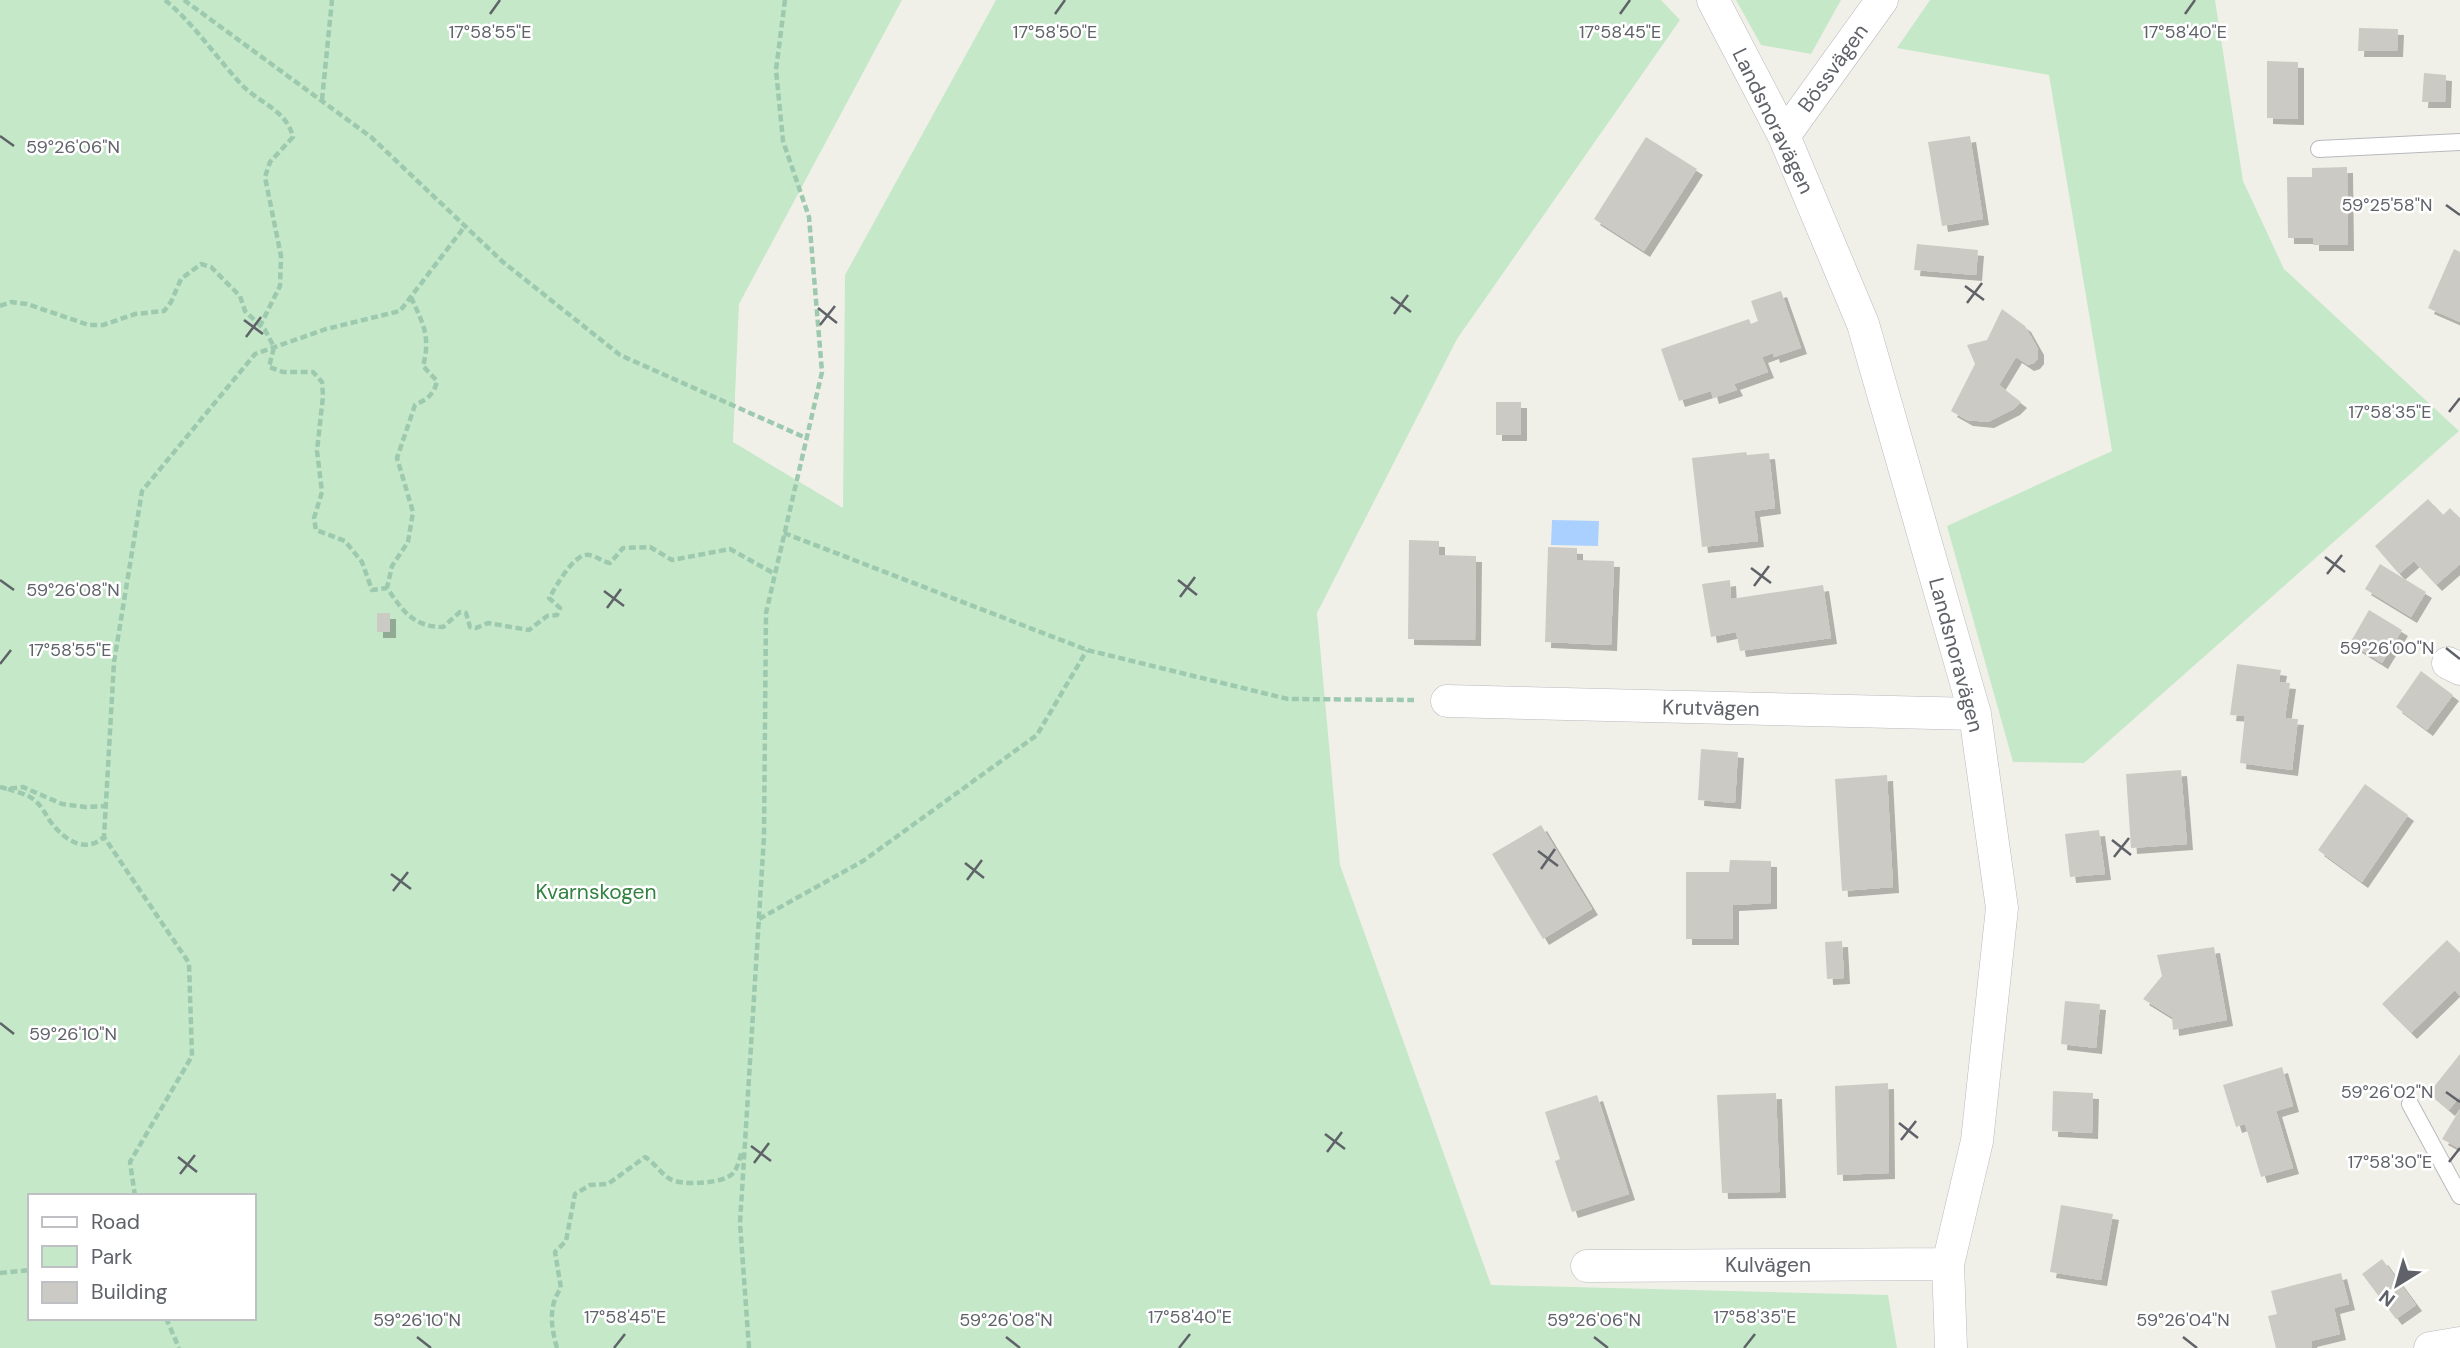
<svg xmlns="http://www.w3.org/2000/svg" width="2460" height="1348" viewBox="0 0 2460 1348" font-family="'DM Sans',sans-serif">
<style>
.green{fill:#c5e8c9;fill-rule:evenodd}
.water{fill:#aad0ff}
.building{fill:#cccac5;filter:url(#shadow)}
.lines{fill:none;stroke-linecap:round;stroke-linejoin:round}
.service-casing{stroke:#b8b9be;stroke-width:18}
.minor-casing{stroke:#b8b9be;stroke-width:33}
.path{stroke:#9dc9af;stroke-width:4.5;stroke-dasharray:7 3.5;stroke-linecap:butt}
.service{stroke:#fff;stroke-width:16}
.minor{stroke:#fff;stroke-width:32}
.ticks{fill:none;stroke:#5f6268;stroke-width:2.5}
.labels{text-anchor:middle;stroke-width:5;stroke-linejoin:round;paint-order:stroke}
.street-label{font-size:21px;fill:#5f6268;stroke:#fff}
.park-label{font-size:21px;fill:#338240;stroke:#fff}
.ticks-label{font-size:18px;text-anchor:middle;fill:#5f6268;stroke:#fff;stroke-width:5;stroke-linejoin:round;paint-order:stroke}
</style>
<defs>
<filter id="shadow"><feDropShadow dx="6" dy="6" stdDeviation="0" flood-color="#0004"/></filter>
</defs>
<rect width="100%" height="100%" fill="#f1f0e8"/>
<!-- green -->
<path class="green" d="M0,0H902L739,304L733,442L843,508L845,275L996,0H1661L1680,20L1457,339L1317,613L1340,865L1491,1285L1888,1295L1897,1348H0ZM30,1196H254V1318H30Z
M1736,0H1841L1811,54L1761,45Z
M1930,0H2215L2243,181L2284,269L2459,431L2084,763L2013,762L1947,526L2112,451L2049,75L1897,48Z"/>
<!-- water -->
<path class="water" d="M1552,520L1599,521L1598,546L1551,545Z"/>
<!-- building -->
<path class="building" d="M2359,28L2398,29L2397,51H2358Z
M2267,61L2298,62V119L2267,118Z
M2424,73L2446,75L2445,102H2422Z
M1970,136L1983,219L1942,226L1928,142Z
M1646,137L1697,169L1644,251L1594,219Z
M2347,167L2348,245H2313V238H2288L2287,177H2312V168Z
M1917,244L1978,250L1976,275L1914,270Z
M2454,249L2460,252V322L2428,308Z
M1781,291L1801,348L1774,357L1773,353L1762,357L1768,372L1734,384L1737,390L1713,398L1711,391L1679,401L1661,349L1749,319L1751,324L1758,321L1751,301Z
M2002,309L2025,326L2038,349V358L2034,363L2028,365L2016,357L1999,385L2021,402L2014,409L1988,422L1967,420L1951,411L1975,364L1967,345L1987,340Z
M1496,402H1521V435H1496Z
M1746,452L1747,455L1769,453L1775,508L1754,511L1758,541L1702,547L1692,458Z
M2428,499L2443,515L2450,508L2460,518V564L2436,585L2414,561L2399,574L2375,546Z
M1409,540L1439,541V555L1476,556L1475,640L1408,639Z
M1548,547L1577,548V560L1614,561L1611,645L1545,642Z
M2380,564L2426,592L2411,617L2365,589Z
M1730,580L1731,599L1823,585L1831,638L1740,651L1736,632L1711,637L1702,584Z
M2369,610L2402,630L2382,663L2350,643Z
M377,613H390V632H377Z
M2237,664L2281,670L2279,682L2290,683L2285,718L2298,719L2292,770L2240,763L2245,716L2230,715Z
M2421,671L2453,695L2427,730L2396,707Z
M1701,749L1738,752L1735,803L1698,800Z
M2181,770L2187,844L2131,848L2126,774Z
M1887,775L1893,887L1842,891L1835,779Z
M2365,784L2408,815L2362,882L2318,850Z
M1541,825L1592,909L1543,939L1492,854Z
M2099,830L2105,874L2070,877L2065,834Z
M1730,860L1771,861V903L1733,905V939H1686V872H1729Z
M2447,940L2460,953V996L2455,990L2411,1033L2382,1004Z
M1842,941L1844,978L1827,979L1825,942Z
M2214,947L2227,1020L2173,1030L2172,1017L2143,999L2162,976L2157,955Z
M2065,1001L2100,1004L2096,1048L2061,1044Z
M2460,1054V1096L2449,1110L2429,1093Z
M2282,1067L2293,1106L2276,1111L2293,1168L2261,1177L2245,1124L2236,1127L2223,1085Z
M1888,1083L1889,1173L1837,1175L1835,1086Z
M2053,1091L2093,1093L2092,1133L2052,1131Z
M1776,1093L1780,1192L1722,1193L1717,1095Z
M1597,1095L1629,1194L1572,1212L1555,1161L1560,1159L1545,1112Z
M2460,1109V1149L2442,1139Z
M2061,1205L2113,1214L2101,1280L2050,1272Z
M2382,1259L2416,1305L2396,1319L2362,1274Z
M2341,1273L2349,1304L2334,1308L2340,1334L2311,1341L2312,1348H2276L2268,1316L2277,1314L2271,1291Z"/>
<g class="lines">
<!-- service casing -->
<g class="service-casing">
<path id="service" d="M2319,149L2460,142
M2410,1104L2460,1196"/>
</g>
<!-- minor casing -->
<g class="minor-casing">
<path id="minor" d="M1713,0L1784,136L1863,324L1975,714L2002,908L1977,1141L1948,1264L1951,1348
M1784,136L1882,0
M2448,663L2460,669
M1447,701L1975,714
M1587,1266L1948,1264
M2430,1348L2460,1343"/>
</g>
<!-- path -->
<path class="path" d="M165,0C195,25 215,56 241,84C258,103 286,109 293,137L270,162L265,177L281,256L280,286L260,326
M184,0L371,137L503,262L620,355L806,438
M322,100L332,0
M411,297C423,324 431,336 423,366L437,381C434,395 427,399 415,405L397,458L413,512L408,542L392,566L387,588C403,611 413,627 443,627L460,612L466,613L470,627L476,628L488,623L529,630L547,616L557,615L560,608L549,598C556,587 574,552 589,555C597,556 602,562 610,563L623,548L650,547L672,560L730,549L775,574
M0,306L11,302L27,304L89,325H103L135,314L164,311L171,302L181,279L201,264L211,267L240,296L245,311L265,330L274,347L269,367L283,372H313L322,382L323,396L317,451L322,492L314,518L316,530L345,541L362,562L372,590L387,588
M784,533L1087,650L1288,699L1414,700
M0,787L7,789L23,787L62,804L85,807L106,806
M8,789C16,792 27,794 33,799C41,805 45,813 50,821C64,840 85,854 104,837
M759,919L863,861L1037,735L1087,650
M135,1196L130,1162L192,1056L189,963L104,837L114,662L142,491L255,354L326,329L400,311L465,226
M0,1273L30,1270
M166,1318L179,1348
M557,1348C551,1327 548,1306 561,1288L555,1252L566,1241L575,1194L590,1185L608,1184L645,1157C655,1163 661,1174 670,1179C681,1186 726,1184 734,1172C738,1167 740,1157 742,1151
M749,1348L740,1223L764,836L766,613L822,372L809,217L783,141L776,70L785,0"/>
<!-- service -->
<use href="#service" class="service"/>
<!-- minor -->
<use href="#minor" class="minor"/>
</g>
<!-- ticks -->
<path class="ticks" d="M490,14L500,0M1055,14L1065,0M1620,14L1630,0M2185,14L2195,0M0,136L14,146M2446,205L2460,215M1965,286L1984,300M1391,297L1411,312M1967,303L1982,283M818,308L837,323M1394,314L1408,295M244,320L263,334M820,325L835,306M246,337L261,317M2449,412L2460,398M2325,557L2345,572M1751,568L1771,583M2327,574L2342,555M0,580L14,590M1178,580L1197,595M1754,586L1769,566M604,591L624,606M1180,597L1195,577M607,608L621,589M2446,648L2460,659M0,664L11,650M2112,840L2131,855M1538,851L1558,866M2114,857L2129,838M965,863L984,878M1541,869L1555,849M391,874L411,889M967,880L982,860M393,891L408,872M0,1023L14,1034M2446,1092L2460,1102M1899,1123L1918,1138M1325,1134L1345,1149M1901,1140L1916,1121M751,1146L771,1161M1327,1152L1342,1132M178,1157L197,1172M2449,1162L2460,1148M754,1163L769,1143M180,1174L195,1155M417,1337L431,1348M1006,1337L1020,1348M1594,1337L1608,1348M2183,1337L2197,1348M614,1348L625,1334M1179,1348L1190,1334M1744,1348L1755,1334"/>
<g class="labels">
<!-- street labels -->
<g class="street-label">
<text transform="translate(1833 68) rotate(-54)" y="7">Bössvägen</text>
<text transform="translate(1773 121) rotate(64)" y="7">Landsnoravägen</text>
<text transform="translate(1956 655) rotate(75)" y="7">Landsnoravägen</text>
<text transform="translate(1711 708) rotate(1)" y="7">Krutvägen</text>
<text x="1768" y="1272">Kulvägen</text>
</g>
<!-- park labels -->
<g class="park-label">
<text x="596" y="899">Kvarnskogen</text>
</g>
</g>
<g class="ticks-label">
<text x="490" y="38">17°58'55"E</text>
<text x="1055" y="38">17°58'50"E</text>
<text x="1620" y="38">17°58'45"E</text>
<text x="2185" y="38">17°58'40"E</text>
<text x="73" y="153">59°26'06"N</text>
<text x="2387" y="211">59°25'58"N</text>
<text x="2390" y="418">17°58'35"E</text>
<text x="73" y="596">59°26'08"N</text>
<text x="2387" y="654">59°26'00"N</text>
<text x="70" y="656">17°58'55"E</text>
<text x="73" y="1040">59°26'10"N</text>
<text x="2387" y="1098">59°26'02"N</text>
<text x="2390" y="1168">17°58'30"E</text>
<text x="625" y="1323">17°58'45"E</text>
<text x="1190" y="1323">17°58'40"E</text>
<text x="1755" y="1323">17°58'35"E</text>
<text x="417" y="1326">59°26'10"N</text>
<text x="1006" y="1326">59°26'08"N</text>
<text x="1594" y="1326">59°26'06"N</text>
<text x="2183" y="1326">59°26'04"N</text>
</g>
<!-- legend -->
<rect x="28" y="1194" width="228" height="126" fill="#ffffff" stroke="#bfc0c3" stroke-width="2"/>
<rect x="42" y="1217" width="35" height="10" fill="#ffffff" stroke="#bfc0c3" stroke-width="2"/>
<text x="91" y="1229" font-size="21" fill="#5f6268">Road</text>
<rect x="42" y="1246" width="35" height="21" fill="#c5e8c9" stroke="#bfc0c3" stroke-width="2"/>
<text x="91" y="1264" font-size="21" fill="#5f6268">Park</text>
<rect x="42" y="1282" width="35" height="21" fill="#cccac5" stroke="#bfc0c3" stroke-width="2"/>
<text x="91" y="1299" font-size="21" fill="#5f6268">Building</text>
<!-- north arrow -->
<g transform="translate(2397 1285) rotate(217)" stroke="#ffffff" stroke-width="5" paint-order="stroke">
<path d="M0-5L12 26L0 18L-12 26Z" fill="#5f6268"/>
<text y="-10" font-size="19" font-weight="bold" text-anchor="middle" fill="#5f6268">N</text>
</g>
</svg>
